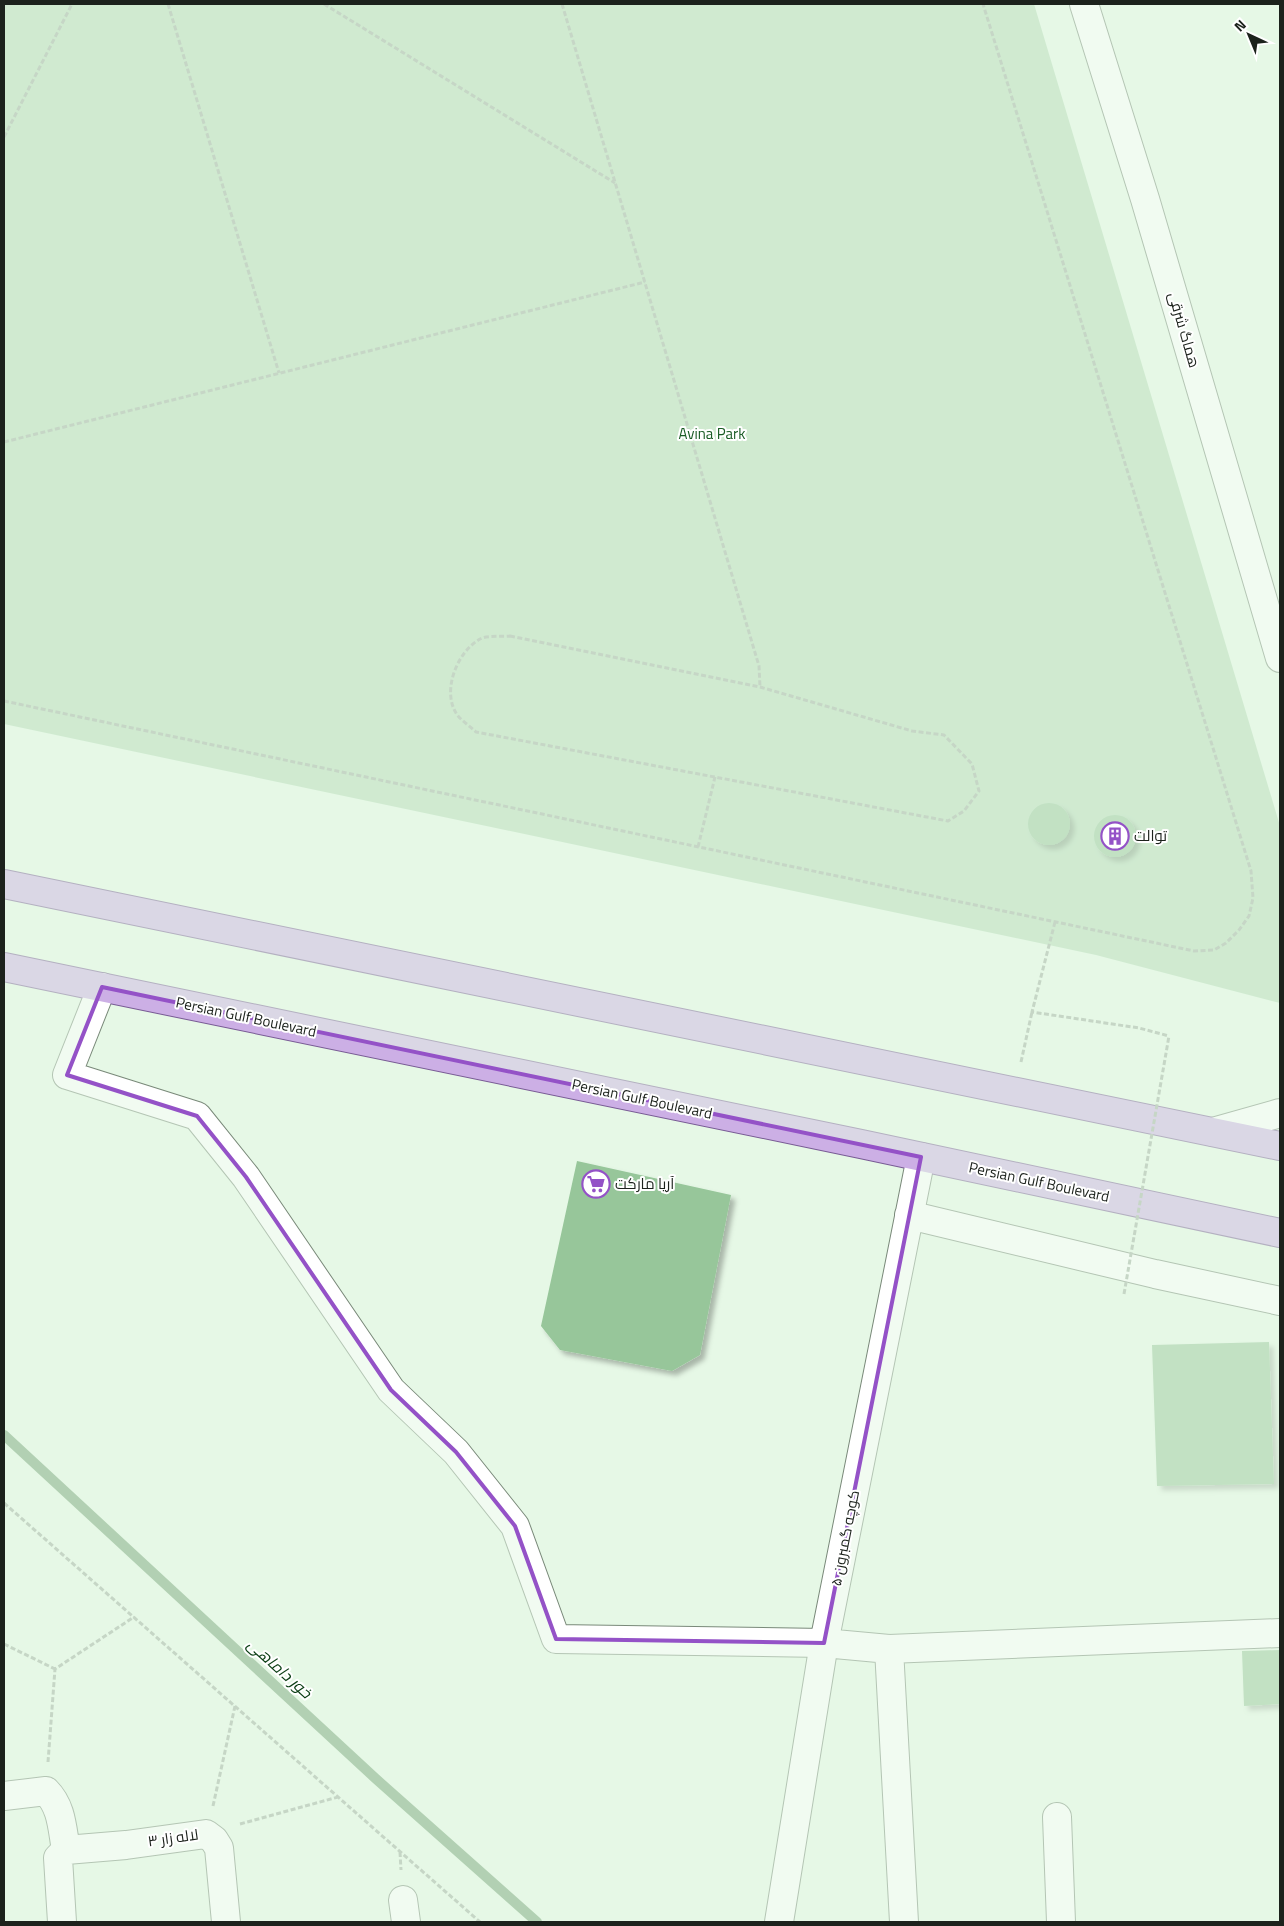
<svg xmlns="http://www.w3.org/2000/svg" width="1284" height="1926" viewBox="0 0 1284 1926" font-family="'Titillium Web',Cairo,sans-serif">
<style>
.green{fill:#b5dab7}
.lines{fill:none;stroke-linecap:round;stroke-linejoin:round}
.stream{stroke:#74a176;stroke-width:10}
.building{fill:#97c69a;filter:url(#shadow)}
.minor-casing{stroke:#798979;stroke-width:30}
.major-casing{stroke:#785b94;stroke-width:30}
.path{stroke:#a0aea0;stroke-width:3;stroke-dasharray:5 2.5;stroke-linecap:butt}
.minor{stroke:#fff;stroke-width:28}
.major{stroke:#ccafe5;stroke-width:28}
.path-bridge{stroke:#a0aea0;stroke-width:3;stroke-dasharray:5 2.5;stroke-linecap:butt}
.marked{fill:none;stroke:#9452c7;stroke-width:4;stroke-linejoin:round}
.labels{text-anchor:middle;stroke-width:4;stroke-linejoin:round;paint-order:stroke}
.street-label{font-size:15px;fill:#1c221c;stroke:#fff}
.park-label{font-size:15px;fill:#1a5c25;stroke:#fff}
.poi-label{font-size:15px;fill:#1c221c;stroke:#fff;text-anchor:start}
.water-label{font-size:16px;font-style:italic;fill:#083c12;stroke:#fff}
</style>
<defs>
<filter id="shadow"><feDropShadow dx="4.5" dy="4.5" stdDeviation="2.5" flood-color="#0004"/></filter>
</defs>
<rect width="100%" height="100%" fill="#e6f8e6"/>
<!-- green -->
<path class="green" d="M4,4H1034L1280,826V1003L1096,955L4,724Z"/>
<g class="lines">
<!-- stream -->
<path class="stream" d="M4,1435L375,1778L537,1922"/>
</g>
<!-- building -->
<path class="building" d="M1028 824a21 21 0 1 1 42 0a21 21 0 1 1-42 0Z
M1094 836a21 21 0 1 1 42 0a21 21 0 1 1-42 0Z
M577,1161L731,1195L700,1355L672,1371L560,1350L541,1326Z
M1269,1342L1274,1484L1157,1486L1152,1345Z
M1280,1650V1704L1244,1706L1242,1651Z"/>
<g class="lines">
<!-- minor casing -->
<g class="minor-casing">
<path id="minor" d="M1084,4L1145,199L1280,658
M102,987L67,1075L197,1116L246,1177L391,1390L456,1452L515,1526L556,1639L824,1643L889,1649L1280,1633
M1213,1132L1280,1113
M909,1215L1155,1274L1280,1301
M889,1649L904,1922
M4,1796L46,1791C62,1807 62,1828 66,1850
M1057,1817L1061,1922
M403,1900L406,1922
M62,1922L58,1858L66,1850L126,1845L206,1834L214,1840L219,1848L226,1922
M779,1922L824,1643L921,1157"/>
</g>
<!-- major casing -->
<g class="major-casing">
<path id="major" d="M4,884L1280,1146
M4,967L861,1144L1280,1233"/>
</g>
<!-- path -->
<path class="path" d="M168,4L279,373
M324,4L615,183
M562,4L759,666L760,687
M4,137L72,4
M4,442L645,282
M510,636L760,687L912,731L944,735L972,764L979,791L964,811L948,821L476,732C470,726 460,720 456,713C442,690 457,652 480,639C487,635 502,637 510,636Z
M4,701L1194,951L1214,950L1226,943L1239,930L1249,916L1253,898L1251,871L983,4
M698,847L715,777
M1055,922L1032,1012L1139,1028L1169,1036
M1021,1062L1032,1012
M4,1503L480,1922
M4,1644L55,1669
M48,1762L55,1669L134,1617
M213,1806L235,1706
M240,1824L338,1797
M400,1852L401,1870"/>
<!-- minor -->
<use href="#minor" class="minor"/>
<!-- major -->
<use href="#major" class="major"/>
<!-- path-bridge -->
<path class="path-bridge" d="M1124,1294L1169,1036"/>
</g>
<!-- marked area -->
<path d="M0 0H1284V1926H0ZM102,987L921,1157L824,1643L556,1639L515,1526L456,1452L391,1390L246,1177L197,1116L67,1075Z" fill="#e6f8e6" fill-opacity=".55" fill-rule="evenodd"/>
<path class="marked" d="M102,987L921,1157L824,1643L556,1639L515,1526L456,1452L391,1390L246,1177L197,1116L67,1075Z"/>
<!-- icons -->
<defs>
<g id="building-ring" transform="scale(1.4375)"><circle r="9.5" fill="#fff" stroke="#9452c7" stroke-width="1.5"/><path d="M-4-6H4V6H1V3H-1V6H-4ZM-2.5-4.3h1.7v1.8h-1.7ZM.8-4.3h1.7v1.8H.8ZM-2.5-1h1.7V.8h-1.7ZM.8-1h1.7V.8H.8Z" fill="#9452c7"/></g>
<g id="supermarket-ring" transform="scale(1.4375)"><circle r="9.5" fill="#fff" stroke="#9452c7" stroke-width="1.5"/><path d="M-6-5.5h2.5l.6 2H6L4.5 2H-2.5L-4.4-4H-6ZM-1.5 3.2a1.3 1.3 0 1 0 .1 0ZM3 3.2a1.3 1.3 0 1 0 .1 0Z" fill="#9452c7"/></g>
</defs>
<g fill-rule="evenodd">
<use href="#building-ring" x="1115" y="836"/>
<use href="#supermarket-ring" x="596" y="1184"/>
</g>
<g class="labels">
<!-- street labels -->
<g class="street-label">
<text transform="translate(1184 330) rotate(74)" y="5">هماگ شرقی</text>
<text transform="translate(246 1017) rotate(12)" y="5">Persian Gulf Boulevard</text>
<text transform="translate(642 1099) rotate(12)" y="5">Persian Gulf Boulevard</text>
<text transform="translate(1039 1182) rotate(12)" y="5">Persian Gulf Boulevard</text>
<text transform="translate(845 1538) rotate(-79)" y="5">کوچه گمبرون ۵</text>
<text transform="translate(173 1838) rotate(-8)" y="5">لاله زار ۳</text>
</g>
<!-- park labels -->
<g class="park-label">
<text x="712" y="439">Avina Park</text>
</g>
<!-- poi labels -->
<g class="poi-label">
<text x="1134" y="841">توالت</text>
<text x="615" y="1189">آریا مارکت</text>
</g>
<!-- water labels -->
<g class="water-label">
<text transform="translate(280 1668) rotate(42)" y="6">خور داماهی</text>
</g>
</g>
<!-- border -->
<rect width="1284" height="1926" fill="none" stroke="#1c221c" stroke-width="10"/>
<!-- north arrow -->
<g transform="translate(1249 35) rotate(316)" stroke="#ffffff" stroke-width="4" paint-order="stroke">
<path d="M0-4L9 19L0 12L-9 19Z" fill="#1c221c"/>
<text y="-8" font-size="14" font-weight="bold" text-anchor="middle" fill="#1c221c">N</text>
</g>
</svg>
